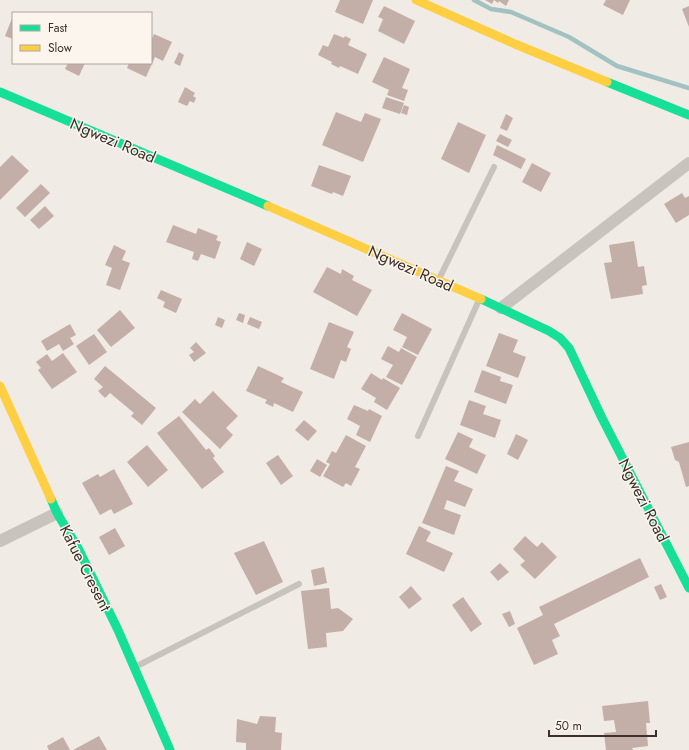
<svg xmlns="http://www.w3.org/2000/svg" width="689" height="750" viewBox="0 0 689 750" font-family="Jost,sans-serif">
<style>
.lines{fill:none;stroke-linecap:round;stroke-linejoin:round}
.stream{stroke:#a1c2c1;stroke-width:4.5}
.building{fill:#c3afa7}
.lane{stroke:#c9c3be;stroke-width:6}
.street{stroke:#c9c3be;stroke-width:12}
.fast{stroke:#16e098;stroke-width:9}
.slow{stroke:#ffcf43;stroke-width:9}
.labels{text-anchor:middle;stroke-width:3;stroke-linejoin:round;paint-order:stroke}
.street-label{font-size:16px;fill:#3b302b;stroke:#fbf5ee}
</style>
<rect width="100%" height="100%" fill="#f0ebe5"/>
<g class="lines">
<!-- stream -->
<path class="stream" d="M474,0L491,9L511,12L569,37L617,66L689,88"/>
</g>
<!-- building -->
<path class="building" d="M340,0H373L363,24L335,12Z
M485,0H509L506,6L499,1L498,3L494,0L492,4Z
M606,0H630L623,15L603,5Z
M384,6L415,21L404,44L378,31L383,19L378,17Z
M689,6V27L682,9Z
M13,16V39L5,36Z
M154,34L172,42L163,61L155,57L146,77L127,68L129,63H151V41Z
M334,34L344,38L345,36L351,39L348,45L367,54L358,74L340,66L339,68L331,64L332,62L318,55L323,45L328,47Z
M179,52L184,55L180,66L174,63Z
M384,57L410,69L402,88L408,90L404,101L387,95L389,90L372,82Z
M68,63H85L79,76L65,69Z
M185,87L195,93L193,96L196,98L194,103L190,101L187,106L178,102Z
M386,97L404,103L400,114L382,108Z
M404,105L409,107L407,115L401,113Z
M336,112L361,122L365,113L381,119L363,162L322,145Z
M506,114L513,118L507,131L500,128Z
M458,122L486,135L469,173L441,159Z
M500,134L512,140L508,147L496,141Z
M497,145L526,159L521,169L493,155Z
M12,155L29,171L0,200V167Z
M532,163L551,173L541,192L522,182Z
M319,165L351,176L343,196L333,192L332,194L311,186Z
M41,184L50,193L25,217L16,208Z
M682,193L685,198L689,196V215L676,223L664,204Z
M45,206L54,216L39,229L30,220Z
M173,225L196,234L198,228L218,236L216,240L221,242L215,259L201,254L198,261L192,259L194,252L166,242Z
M634,241L638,267L644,266L647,285L642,286L643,294L611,299L604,263L612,262L609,245Z
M247,242L262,249L254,266L240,259Z
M114,245L126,251L122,260L130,263L120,290L106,285L112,268L105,265Z
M327,267L341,274L342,269L354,276L352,280L372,290L357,316L313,292Z
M161,290L182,299L176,313L163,307L165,302L157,298Z
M120,310L135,328L111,347L97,330Z
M239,313L245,315L243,323L236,320Z
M402,313L432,329L418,355L402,347L407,337L393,330Z
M218,317L225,320L222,328L215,325Z
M250,317L262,322L259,329L247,324Z
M329,322L354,332L347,347L351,349L346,362L341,360L334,379L310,369Z
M70,324L76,335L70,338L74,344L63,351L59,344L47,351L41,341Z
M499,333L518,340L513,352L526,357L518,378L486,366Z
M94,334L107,352L89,365L76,346Z
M196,342L206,353L194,362L189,355L194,352L190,348Z
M388,346L399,352L401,348L417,357L402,385L386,377L393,365L381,359Z
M63,353L77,372L52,389L38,370L41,368L36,362L47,354L52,361Z
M105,366L156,408L142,425L131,416L134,413L110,393L105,398L98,391L103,387L94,379Z
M258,366L284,378L281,382L303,392L293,412L274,403L273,407L265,403L267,400L246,391Z
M482,370L501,377L500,381L513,385L506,404L474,392Z
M371,373L382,380L383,378L400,388L387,410L374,402L376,398L361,389Z
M213,391L238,416L226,428L233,435L220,449L182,412L195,399L200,404Z
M469,400L486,406L483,414L501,420L495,438L460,425Z
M354,405L368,411L369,409L382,416L370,442L356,435L360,426L347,419Z
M179,416L206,450L209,448L215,456L213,458L224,472L202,489L157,433Z
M304,420L317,431L308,441L295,430Z
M458,432L473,439L469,447L486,455L477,474L445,459Z
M516,434L528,440L518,460L507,454Z
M346,435L366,446L355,467L360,469L351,486L346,483L343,487L323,476L330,464L326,462L332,451L336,453Z
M689,442V486L686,487L679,462L675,460L671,447Z
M147,445L168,470L148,487L127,462Z
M278,455L293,476L281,485L266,463Z
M317,459L327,465L320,477L310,471Z
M446,466L459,471L454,481L473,489L465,507L447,500L444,509L461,515L454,535L422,523Z
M114,469L133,504L114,514L111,509L100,515L82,483L98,474L100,477Z
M419,526L431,532L426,541L453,553L444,572L406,554Z
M115,528L125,546L109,555L99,537Z
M525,536L537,547L542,542L557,557L535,579L520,565L525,561L513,549Z
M264,541L283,582L256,595L234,553Z
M640,558L649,577L554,624L560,636L552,640L558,654L534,665L517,628L543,615L539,607Z
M500,563L509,572L498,581L490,572Z
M324,567L327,583L314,586L311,570Z
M661,584L667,597L660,600L654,587Z
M411,586L422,599L409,609L399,597Z
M329,588L331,609L338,608L353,619L343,631L326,633L327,647L308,649L301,591Z
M463,597L482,624L471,632L452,605Z
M510,611L515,624L509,627L502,614Z
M648,701L650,723H646L648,746L632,748L633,750H606L604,733L616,732L614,720L604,721L602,706Z
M260,716L276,717L275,732L282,733L281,750H246V743L236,742L237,719L257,724Z
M99,736L107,750H73Z
M63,737L70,750H49L47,746Z"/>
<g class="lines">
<!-- lane -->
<path class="lane" d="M439,279L494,167
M418,436L479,300
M135,667L299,584"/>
<!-- street -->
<path class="street" d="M501,308L689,163
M0,541L57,513"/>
<!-- fast -->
<path class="fast" d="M607,82L689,115
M0,92L268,206
M481,299L549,331L560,338L569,348L602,418L689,588
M51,499L57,513L78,548L118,630L170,750"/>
<!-- slow -->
<path class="slow" d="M416,0L515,44L607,82
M268,206L481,299
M0,386L51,499"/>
</g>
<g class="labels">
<!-- street labels -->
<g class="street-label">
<text transform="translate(113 140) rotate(23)" y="6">Ngwezi Road</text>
<text transform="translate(411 268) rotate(24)" y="6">Ngwezi Road</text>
<text transform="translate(644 500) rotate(63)" y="6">Ngwezi Road</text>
<text transform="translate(86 568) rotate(63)" y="6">Kafue Cresent</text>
</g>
</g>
<!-- legend -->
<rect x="12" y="12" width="140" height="52" fill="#fbf5ee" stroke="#aea6a0"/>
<rect x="20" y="25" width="20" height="6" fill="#16e098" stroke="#aea6a0"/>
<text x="48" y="32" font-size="12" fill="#3b302b">Fast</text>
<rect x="20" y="45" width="20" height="6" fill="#ffcf43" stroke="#aea6a0"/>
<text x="48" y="52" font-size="12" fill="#3b302b">Slow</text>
<!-- scale -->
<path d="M549 730v6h107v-6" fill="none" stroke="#3b302b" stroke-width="2"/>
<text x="555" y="730" font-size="12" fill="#3b302b" stroke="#fbf5ee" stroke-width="3" paint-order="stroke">50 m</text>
</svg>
